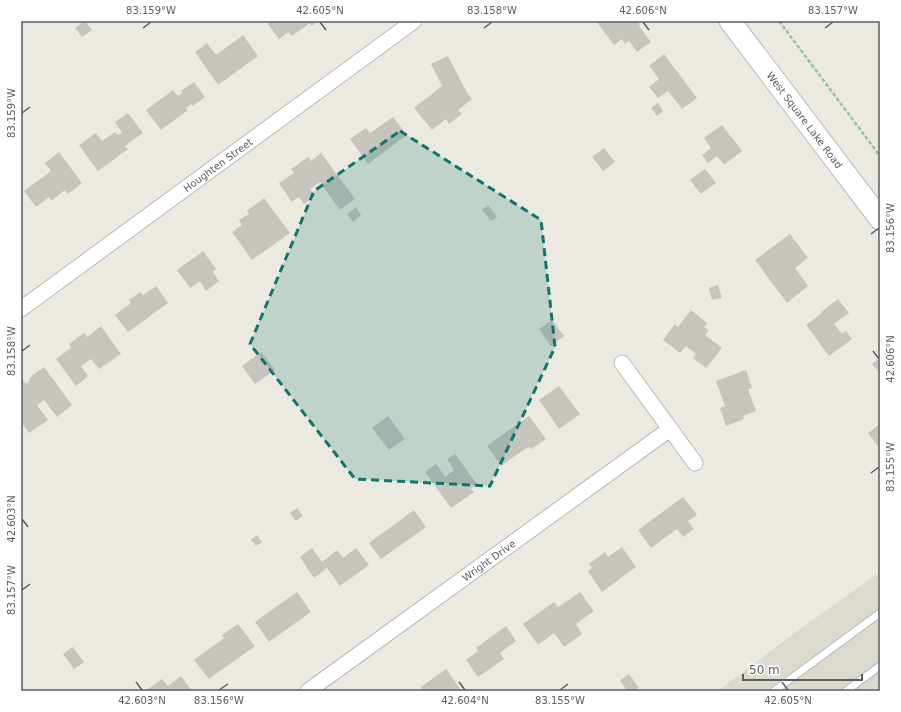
<svg xmlns="http://www.w3.org/2000/svg" width="901" height="712" viewBox="0 0 901 712" font-family="'DejaVu Sans',sans-serif">
<style>
.education{fill:#dcd9cf}
.building{fill:#c7c4be}
.lines{fill:none;stroke-linecap:round;stroke-linejoin:round}
.lane-casing{stroke:#b6b8bd;stroke-width:9}
.street-casing{stroke:#b6b8bd;stroke-width:17}
.secondary-casing{stroke:#b6b9bf;stroke-width:23}
.path{stroke:#96c5a6;stroke-width:2.5;stroke-dasharray:4 2;stroke-linecap:butt}
.lane{stroke:#fff;stroke-width:7}
.street{stroke:#fff;stroke-width:15}
.secondary{stroke:#fff;stroke-width:21}
.marked{fill:#0f766e;fill-opacity:0.2;stroke:#0f766e;stroke-width:3;stroke-dasharray:8 5;stroke-linejoin:round}
.ticks{fill:none;stroke:#595c61;stroke-width:1.5}
.labels{text-anchor:middle;stroke-width:3;stroke-linejoin:round;paint-order:stroke}
.street-label{font-size:10px;fill:#595c61;stroke:#fff}
.neatline{fill:none;stroke:#595c61;stroke-width:1.5}
.ticks-label{font-size:10px;text-anchor:middle;fill:#595c61}
</style>
<rect width="100%" height="100%" fill="#eceae0"/>
<!-- education -->
<path class="education" d="M880,572V691H718L793,634Z"/>
<!-- building -->
<path class="building" d="M84,21H85L92,30L82,37L75,28Z
M272,21H318L312,26L310,23L292,36L288,32L279,39L268,24Z
M596,21H638L640,25L639,26L651,42L637,52L629,41L625,44L622,39L614,45Z
M243,35L258,56L218,85L195,52L207,43L216,55Z
M664,54L697,98L682,109L668,91L658,98L649,87L659,79L649,66Z
M448,56L467,93L472,99L458,110L462,114L449,124L446,119L432,130L414,108L442,86L431,64Z
M194,82L205,97L193,106L191,104L186,108L188,110L161,130L146,110L173,90L178,96L183,92L181,91Z
M658,103L663,111L657,116L651,108Z
M128,113L143,133L125,146L128,149L98,171L79,145L96,133L102,141L115,132L118,135L122,132L115,122Z
M393,117L407,135L368,164L350,139L366,128L370,133Z
M722,125L742,151L724,165L717,156L708,163L702,155L711,148L704,138Z
M604,148L615,162L603,171L592,157Z
M59,152L82,183L68,194L65,190L51,201L49,197L36,207L24,191L51,171L45,163Z
M321,153L355,199L340,210L320,182L310,189L315,196L304,204L299,197L292,202L279,183L294,173L291,169L308,157L311,161Z
M705,169L716,183L701,194L690,180Z
M264,198L290,233L252,260L232,232L242,225L239,220L249,214L247,211Z
M488,205L497,217L491,221L482,210Z
M356,207L361,215L353,222L347,214Z
M790,234L808,258L795,268L808,286L787,303L755,260Z
M203,251L216,269L213,272L219,281L206,291L200,281L190,288L177,270Z
M718,285L722,298L712,300L709,288Z
M156,286L168,303L128,332L115,315L131,303L129,300L140,292L143,295Z
M838,299L849,313L834,324L842,334L846,331L852,339L829,356L806,325L822,313L821,312Z
M691,310L707,323L704,327L709,330L705,335L722,348L706,368L693,358L696,354L686,346L680,353L663,340L675,324L678,327Z
M552,320L564,336L551,346L539,329Z
M101,326L121,354L99,369L91,359L81,366L88,376L76,386L56,359L71,348L69,344L84,333L87,337Z
M261,352L275,370L255,384L242,366Z
M880,358V374L872,364Z
M44,367L72,405L57,417L44,400L37,405L48,420L29,433L21,422V381L23,380L26,384L30,380L29,378Z
M746,370L752,388L748,389L756,411L743,416L744,419L726,426L720,408L725,406L716,381Z
M559,386L580,414L559,429L539,400Z
M388,416L405,439L389,450L372,428Z
M529,416L546,439L531,449L528,447L501,466L487,446Z
M880,424V449L868,433Z
M455,454L477,484L471,489L474,492L451,508L425,472L436,464L445,477L454,470L447,459Z
M683,497L697,515L688,521L694,529L683,537L677,529L651,548L638,530Z
M297,508L303,516L296,521L290,513Z
M414,510L426,527L381,559L369,543Z
M257,535L262,542L256,546L251,540Z
M622,547L636,567L602,592L588,571L592,568L589,564L605,552L608,557Z
M312,548L322,562L337,550L343,558L356,548L369,565L340,586L327,568L314,578L309,571L300,557Z
M297,592L311,612L269,642L255,622Z
M580,592L594,611L576,624L582,634L564,647L554,633L538,645L523,624L554,602L558,607Z
M238,624L255,646L209,679L194,660L224,638L222,635Z
M506,626L516,641L500,653L504,659L478,677L466,660L478,651L476,648Z
M73,647L84,662L74,669L63,654Z
M446,669L461,690L459,691H423L421,687Z
M629,674L639,688L634,691H627L620,680Z
M181,676L192,691H145L162,679L168,686Z"/>
<g class="lines">
<!-- lane casing -->
<g class="lane-casing">
<path id="lane" d="M774,691L880,613
M846,691L880,666"/>
</g>
<!-- street casing -->
<g class="street-casing">
<g id="street">
<path id="s1" d="M21,309L414,21"/>
<path d="M622,363L695,463"/>
<path id="s2" d="M308,691L670,429"/>
</g>
</g>
<!-- secondary casing -->
<g class="secondary-casing">
<g id="secondary">
<path id="s3" d="M730,21L880,219"/>
</g>
</g>
<!-- path -->
<path class="path" d="M779,21L880,156"/>
<!-- lane -->
<use href="#lane" class="lane"/>
<!-- street -->
<use href="#street" class="street"/>
<!-- secondary -->
<use href="#secondary" class="secondary"/>
</g>
<!-- marked area -->
<path class="marked" d="M400,131L541,220L555,347L490,486L355,479L250,344L314,191Z"/>
<!-- ticks -->
<path class="ticks" d="M320,22L326,30M643,22L649,30M143,28L151,22M484,28L492,22M825,28L833,22M22,113L30,107M871,234L879,228M22,351L30,345M873,351L879,359M871,473L879,467M22,519L28,527M22,590L30,584M136,682L142,690M459,682L465,690M782,682L788,690M219,690L228,684M560,690L568,684"/>
<g class="labels">
<!-- street labels -->
<g class="street-label">
<text dy="4" stroke="none"><textPath href="#s3" startOffset="124">West Square Lake Road</textPath></text>
<text dy="4" stroke="none"><textPath href="#s1" startOffset="244">Houghten Street</textPath></text>
<text dy="4" stroke="none"><textPath href="#s2" startOffset="223">Wright Drive</textPath></text>
</g>
</g>
<!-- border -->
<rect width="901" height="712" fill="none" stroke="#ffffff" stroke-width="44"/>
<!-- scale -->
<path d="M743 674v6h119v-6" fill="none" stroke="#595c61" stroke-width="2"/>
<text x="749" y="674" font-size="12" fill="#595c61" stroke="#ffffff" stroke-width="3" paint-order="stroke">50 m</text>
<rect x="22" y="22" width="857" height="668" class="neatline"/>
<g class="ticks-label">
<text x="151" y="14">83.159°W</text>
<text x="320" y="14">42.605°N</text>
<text x="492" y="14">83.158°W</text>
<text x="643" y="14">42.606°N</text>
<text x="833" y="14">83.157°W</text>
<text transform="translate(11 113) rotate(-90)" y="4">83.159°W</text>
<text transform="translate(890 228) rotate(-90)" y="4">83.156°W</text>
<text transform="translate(11 351) rotate(-90)" y="4">83.158°W</text>
<text transform="translate(890 359) rotate(-90)" y="4">42.606°N</text>
<text transform="translate(890 467) rotate(-90)" y="4">83.155°W</text>
<text transform="translate(11 519) rotate(-90)" y="4">42.603°N</text>
<text transform="translate(11 590) rotate(-90)" y="4">83.157°W</text>
<text x="142" y="704">42.603°N</text>
<text x="219" y="704">83.156°W</text>
<text x="465" y="704">42.604°N</text>
<text x="560" y="704">83.155°W</text>
<text x="788" y="704">42.605°N</text>
</g>
</svg>
